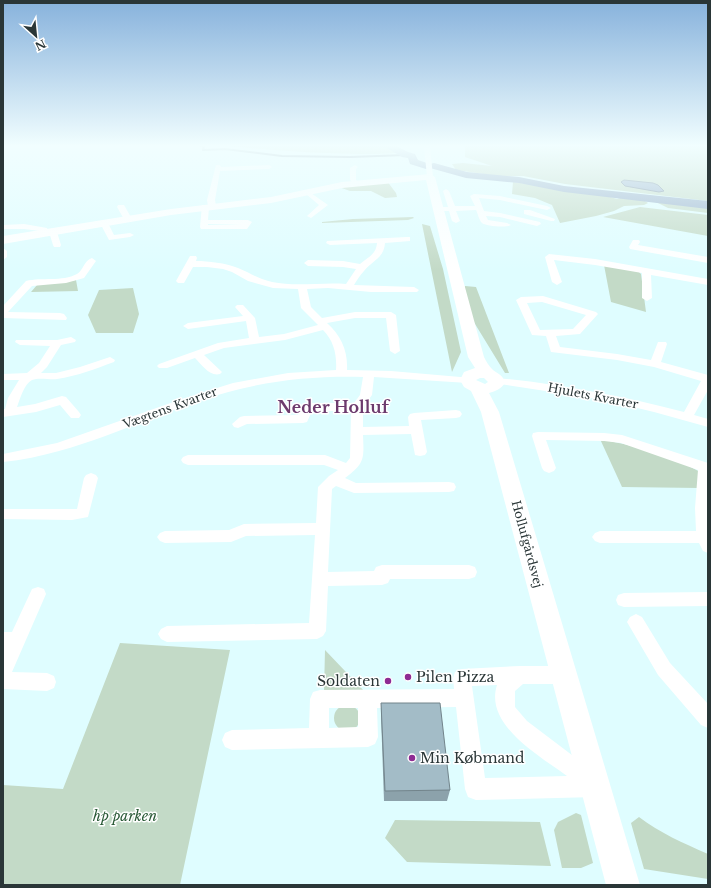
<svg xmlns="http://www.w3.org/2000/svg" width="711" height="888" viewBox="0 0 711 888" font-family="'Libre Baskerville',serif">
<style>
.green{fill:#c3dac7}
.water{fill:#96afca;stroke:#768b9e}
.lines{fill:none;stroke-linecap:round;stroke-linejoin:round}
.stream{stroke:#768b9e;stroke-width:2}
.river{fill:#96afca;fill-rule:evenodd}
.street{fill:#fff;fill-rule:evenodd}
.secondary{fill:#fff;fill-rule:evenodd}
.wall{fill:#8ca2ab}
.building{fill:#a3bcc7;stroke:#72848b}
.poi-dot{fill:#8e2b93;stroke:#fff;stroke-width:1.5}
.labels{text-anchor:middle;stroke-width:3;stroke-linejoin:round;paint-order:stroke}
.street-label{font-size:12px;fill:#2a3637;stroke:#fff}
.near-poi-label{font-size:14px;fill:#2a3637;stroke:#fff;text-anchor:start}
.near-park-label{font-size:14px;font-style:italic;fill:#295936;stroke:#fff}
.district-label{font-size:16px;font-weight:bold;fill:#6c3b6e;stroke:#fff}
</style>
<rect width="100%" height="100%" fill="#dffdff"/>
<!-- green -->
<path class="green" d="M227,146H387L397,153C340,156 284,151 227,146Z
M465,146H708V201L565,184L523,176H498L456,170L452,164L463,163L492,166L465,157Z
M387,181L396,193L397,197L385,198L371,191H350L339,187Z
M513,182L601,194L617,199L623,197L642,199L648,203L644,205L624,206L614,211L596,216L560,223L552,205L535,198L512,194Z
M652,200L708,205V213L668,208Z
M640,207L708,215V236L603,217Z
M413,217L414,218L408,220L322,223V222L353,219Z
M422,224L430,226L443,269L461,352L452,372Z
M604,265L638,271L641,274L646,312L611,302Z
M76,280L78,291L31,292L37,285Z
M465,286L476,287L509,373H505L472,319L464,289Z
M133,288L139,314L133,333H96L88,315L99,290Z
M600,439C634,446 670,454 700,472L699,488L622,487Z
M120,643L230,650L180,885H3V785L63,789Z
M325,650L365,692L324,691Z
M334 718a13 13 0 1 1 26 0a13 13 0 1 1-26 0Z
M576,813L581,815L593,863L581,868H562L554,830L558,822Z
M639,817C660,833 683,843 708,854V879L644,869L631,823Z
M395,820L540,822L551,866L407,862L385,838Z"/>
<!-- water -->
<path class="water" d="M624,180L653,183L658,185L664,191L659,192L625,186L621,182Z"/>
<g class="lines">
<!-- stream -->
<path class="stream" d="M201,146H204L203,150L225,149L282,156L350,157L405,155"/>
<!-- river -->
<path class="river" d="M386,146H396L408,152L415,154L418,160L430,164L434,163L467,172L519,177L564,186L708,201V209L564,192L519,183L466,178L430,168L426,169L410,164L408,158L402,157L387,148Z"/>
<!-- street -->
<path class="street" d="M424,146H430L433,177L430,179L427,177Z
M216,165H220L221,167L269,165L272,167L269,169L220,171L215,200L216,206L212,208L208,206L207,200Z
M355,165L358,167L356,169V180L359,183L356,185L350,180V168Z
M446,189L449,191L455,206H475L470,196L474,194L500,196L547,206L551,208L547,210L500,200L479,198L484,211L500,213L540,222L541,224L537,226L500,217L486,216L488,220L507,223L511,225C507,228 485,226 482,223C479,220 478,214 476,210L456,211L460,221L456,223L452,221L449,211H437L433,209L437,207H448L443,191Z
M308,191L328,205L311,218L307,216L319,205L306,194L305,193Z
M118,205H124L132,219L131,221H125L117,207Z
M202,205H208L209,207L208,220H248L252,222L247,229H201L200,227ZM208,224H242L208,225Z
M524,210H530L555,219L554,221H551L524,214Z
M101,221H107L114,235L130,233L134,235L130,237L109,240L100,223Z
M24,224L47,228L48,233L44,235H41L40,231L24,229H3V225Z
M50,230H56L57,232L61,245L60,247H54L53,245L49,232Z
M407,237H410V241L385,243C384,258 373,260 364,271C360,275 357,280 354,285L414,287L419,290L417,292H371L328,288L307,289L311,307L322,318L355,312H391L396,315L400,351L395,354L390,351L386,318H355L327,323C341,336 348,350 347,370L391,371L472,378L474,380L472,382L468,383L374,377L372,395L363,407V427L409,426L408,417L410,414L414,413L456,410L460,411L462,414L460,417L456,418L421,420L427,452L425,455L420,456L415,455L411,434L363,435C364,459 365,463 345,478L356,483L449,482L454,483L456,487L454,491L449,492L354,493L336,486L332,489L328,572L374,571L376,567L382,565H469L475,567L477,572L475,577L469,579H390L388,583L382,585L328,586L326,631L323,636L317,639L167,642L161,639L158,634L161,629L167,626L309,623L315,535L246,536L231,542L165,543L160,541L157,537L160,533L165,531L229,530L244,524L316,523L318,487L329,476L338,470L324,465H188L183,463L181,460L183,457L188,455H325L346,463L350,458L351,411H312L307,422L303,423L247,424L238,428L234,427L232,424L240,417L244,416L298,415L303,404L307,403H354L360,395L363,377C322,376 281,379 240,389C178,404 121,434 59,451C41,456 22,460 3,462V454L57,443L182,399L233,383L288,373L336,370C337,355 334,341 323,330L285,340L224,348L204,355L222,372L220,374C210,377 202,365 195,358L167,368H159L157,366L159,364L218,343L249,338L246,321L188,329L183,326L188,323L243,316L235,307L237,305H243L255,318L259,337L284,334L318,325L301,308L298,289L273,288L248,281L232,272L223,269L207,267H193L184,283H178L176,281L190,256H196L197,258L196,261C209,261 225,263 238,268C251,273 257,279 272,282C296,287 322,282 346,284L356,269L343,267L308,266L304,263L308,260L343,261L360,264C368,257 376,255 377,243L330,245L326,243L327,241Z
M633,240H639L640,242L638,245L708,257V263L630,249L629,247Z
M3,248L7,251V257L3,260Z
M549,254L595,259L708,279V285L651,275L652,298L647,301L642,298V273L595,265L554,260L562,282L557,285L552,282L545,257Z
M92,258L96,261L84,278L66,283L32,286L8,312L60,313L64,314L67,318L66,320L3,318V306L26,281C42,277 62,282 77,274C83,271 84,260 92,258Z
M543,296L596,312L598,314L580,334L556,336L560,347L617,354L651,360L658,342H666L667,344L661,362L708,375V390L694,415L708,419V427L654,412L604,400L493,383L491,381L493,379L497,378C560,384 622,396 684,412L701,381L654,367L617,360L551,352L546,336L532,335L516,300L521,297ZM542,302L586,315L573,329L540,330L527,303Z
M71,337L76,340L75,342L61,345L47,367L41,373H56L80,367L110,357L115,360L114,362C95,369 77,376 57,379C50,380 39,377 32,380C24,384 20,399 17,407L35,404L62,396L66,397L79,412L81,415L79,418H71L60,405L36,412L3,417V409H5L8,398L19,380H3V374L27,373L39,363L50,346L20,345L15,342L16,340H57Z
M538,432L604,433L622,435L708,463V553L703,551L699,543H600L595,541L592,537L595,533L600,531H696L695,508L698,470L621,443L604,441L546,440L556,468L554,471L549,473L544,471L542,468L532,436L533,433Z
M91,473L96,475L98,478L88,517L72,520L3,519V509H77L84,478L86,475Z
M38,587L44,589L46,594L12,672L47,673L54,676L56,682L54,688L47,691L3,689V651L4,648H3V632H12L32,589Z
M708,592V606L624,607L618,605L616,600L618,595L624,593Z
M636,614L642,617L670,663L708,704V728L701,725L658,675L627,622L630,617Z
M520,666H563L570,669L572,675L570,681L563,684H523L515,691V707L527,721L597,774L599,777L603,779L607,786L603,793L596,797L476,800L468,797L465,789L456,707L377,708L378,737L375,744L368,747L232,750L225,747L222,740L225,733L232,730L309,728L310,699L313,692L320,690L454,689L453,678L455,672L462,669ZM497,685C484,725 540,756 567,776L485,778L472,686ZM329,708H358V727L329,728Z"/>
<!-- secondary -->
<path class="secondary" d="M430,174L435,177L484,357C486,361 489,366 492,369C497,374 503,374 505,383C501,389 496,391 489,393L499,412L640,885H606L481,412L471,391L464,387L460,380L464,372L475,368L468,357L426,180L342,188L271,203L171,215L3,244V236L171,209L271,197L342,182ZM480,378H484L488,382L485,384L476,380Z"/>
</g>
<!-- wall -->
<path class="wall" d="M381,703L450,790L447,801H384L381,715Z"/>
<!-- building -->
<path class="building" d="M381,703H440L450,790L385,791Z"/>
<!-- sky -->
<linearGradient id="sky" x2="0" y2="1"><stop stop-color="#87b2dc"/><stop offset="0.54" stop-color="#f1feff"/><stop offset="1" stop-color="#f1feff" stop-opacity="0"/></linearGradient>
<rect width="711" height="270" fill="url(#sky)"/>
<!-- markers -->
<g class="poi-dot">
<circle cx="408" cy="677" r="4"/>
<circle cx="388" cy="681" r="4"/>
<circle cx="412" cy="758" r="4"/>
</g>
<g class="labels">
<!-- street labels -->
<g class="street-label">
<text transform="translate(593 396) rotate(11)" y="4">Hjulets Kvarter</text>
<text transform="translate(170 408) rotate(-20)" y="4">Vægtens Kvarter</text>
<text transform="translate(527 544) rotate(75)" y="4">Hollufgårdsvej</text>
</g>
<!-- near-poi labels -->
<g class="near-poi-label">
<text x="416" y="682">Pilen Pizza</text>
<text x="380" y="686" text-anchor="end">Soldaten</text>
<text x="420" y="763">Min Købmand</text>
</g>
<!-- near-park labels -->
<g class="near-park-label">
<text x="125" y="821">hp parken</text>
</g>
<!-- district labels -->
<g class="district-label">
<text x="333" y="413">Neder Holluf</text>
</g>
</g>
<!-- border -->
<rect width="711" height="888" fill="none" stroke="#2a3637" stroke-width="8"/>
<!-- north arrow -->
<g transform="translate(36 36) rotate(153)" stroke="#ffffff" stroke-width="3" paint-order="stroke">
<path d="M0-3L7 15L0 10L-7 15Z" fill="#2a3637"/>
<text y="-6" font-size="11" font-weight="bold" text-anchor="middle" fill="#2a3637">N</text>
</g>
</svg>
